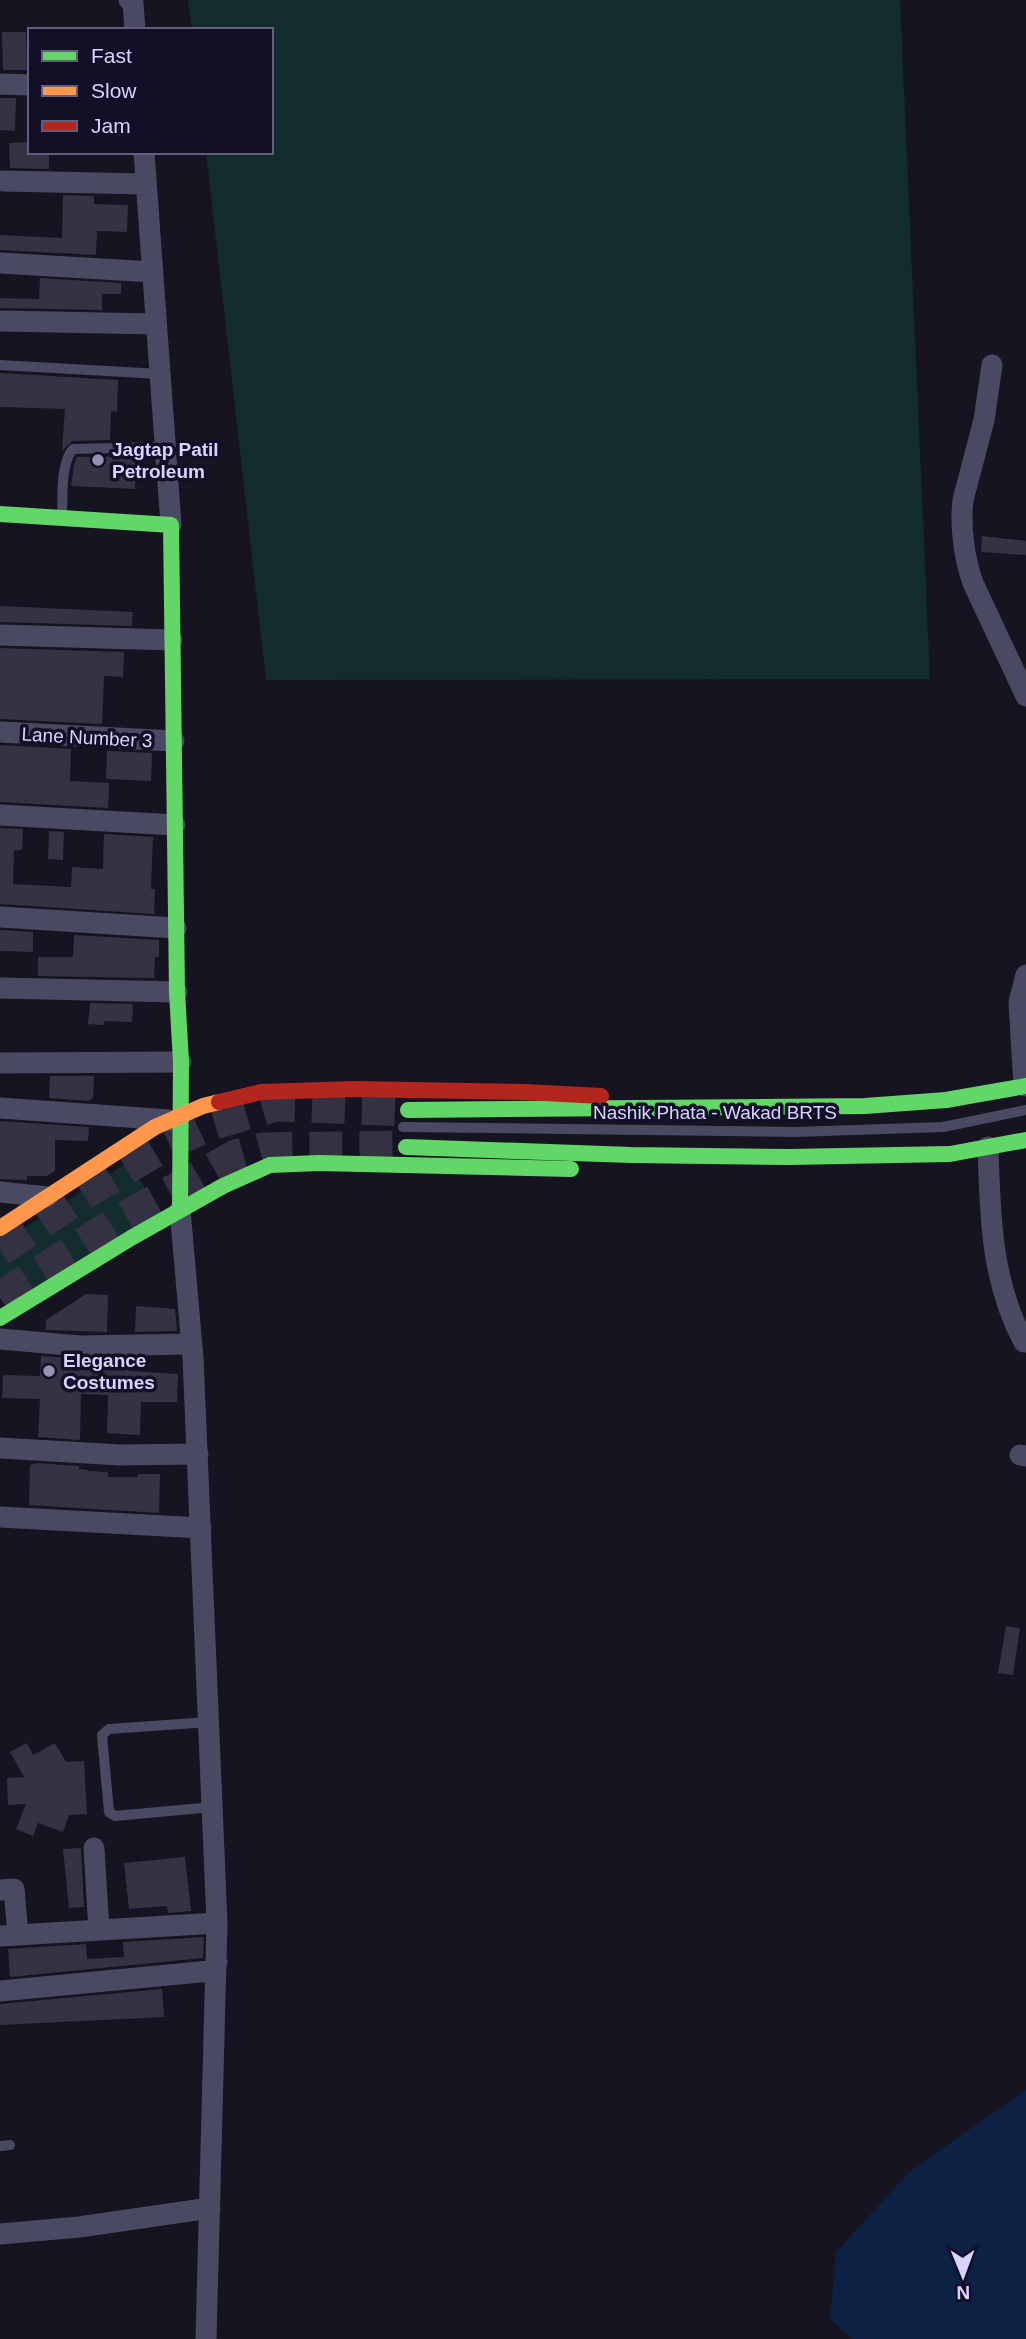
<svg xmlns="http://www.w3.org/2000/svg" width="1026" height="2339" viewBox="0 0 1026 2339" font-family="Helvetica,sans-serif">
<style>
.green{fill:#132c2d}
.water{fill:#0d2144}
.building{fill:#343243}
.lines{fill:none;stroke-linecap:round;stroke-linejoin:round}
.primary-tunnel{stroke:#333142;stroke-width:33;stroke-dasharray:33 17;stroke-linecap:butt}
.lane{stroke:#4a4962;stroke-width:10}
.street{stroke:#4a4962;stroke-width:21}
.fast{stroke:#63d668;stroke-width:16}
.slow{stroke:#ff974d;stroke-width:16}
.jam{stroke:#b3261e;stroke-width:16}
.poi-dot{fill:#9591b1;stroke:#130f26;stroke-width:2.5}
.labels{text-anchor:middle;stroke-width:7;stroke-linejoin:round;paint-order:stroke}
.poi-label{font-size:19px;font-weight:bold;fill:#d9d4ff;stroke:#130f26;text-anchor:start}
.street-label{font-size:19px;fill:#d9d4ff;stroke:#130f26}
</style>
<rect width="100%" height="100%" fill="#161421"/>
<!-- green -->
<path class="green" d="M188,0H900L930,679L266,680L206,152H271V30H192Z
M130,1161L162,1220L16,1304L0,1277V1243Z"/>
<!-- water -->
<path class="water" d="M1026,2090V2339H852L830,2319L836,2252L910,2171Z"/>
<!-- building -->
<path class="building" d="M2,32H26L27,70H3Z
M0,98H16L15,131L0,130Z
M30,142V152H49V169L10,168L9,143Z
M63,195L94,196V204L128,205L127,232L97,231L96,255L0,250V235L62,238Z
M40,278L121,283V294H102V310L0,308V298L39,299Z
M0,373L118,380L117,412L111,411L110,440L72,441L62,451L65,409L0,407Z
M136,456L135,489L71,486L74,465L77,457Z
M982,536L1026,541V555L981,552Z
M0,606L133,612L132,626L0,622Z
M0,648L124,652L123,677L104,676L102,724L0,719Z
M0,745L71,749L70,781L109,783L108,808L0,802Z
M107,751L152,753L151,781L106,779Z
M0,828L23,829L22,850H14L13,884L71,887L72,867L103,869L104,834L153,837L151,889H155L154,914L0,904Z
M49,831L64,832L63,860L48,859Z
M0,930L33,932V952L0,951Z
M74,935L159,940V957H155L154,978L38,976V957H73Z
M90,1003L133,1004L132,1022L104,1021V1025L88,1024Z
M50,1076H94L93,1099H90V1101L49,1098Z
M0,1121L89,1127L88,1141L55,1140V1171L47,1176H27V1180L0,1179Z
M86,1294L108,1295L107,1332L46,1330V1320Z
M136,1306L175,1309L177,1331L135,1332Z
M41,1356L80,1359L130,1358V1371L178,1374L177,1402H141L140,1435L107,1433L108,1395L81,1394L80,1440L38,1437L40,1399L2,1398L3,1375L40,1376Z
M37,1463L79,1466V1469L88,1470V1471L108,1472V1477H138V1474H160L159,1513L29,1505L30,1465Z
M1006,1626L1020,1628L1013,1675L998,1673Z
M27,1743L33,1755L55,1743L66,1762L84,1761L87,1814L69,1815L63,1832L38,1823L33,1836L16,1829L26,1804L8,1805L7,1778L24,1777L10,1752Z
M81,1848L84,1907L69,1908L63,1849Z
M185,1857L191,1911L168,1913L167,1906L129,1909L124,1863Z
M204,1937L203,1958L10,1977L8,1949L86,1944L87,1959L124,1957L123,1942Z
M162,1989L164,2017L0,2025V2004Z"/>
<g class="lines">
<!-- primary-tunnel -->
<path class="primary-tunnel" d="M0,1250L88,1191L163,1146L208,1125L276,1105L408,1110
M0,1298L119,1221L236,1156L262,1149L406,1147"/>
<!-- lane -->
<path class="lane" d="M0,365L160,374
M62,516C63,497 60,464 73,449L165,447
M403,1127L795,1132L943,1127L1026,1110
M209,1722L109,1729L102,1735L109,1812L115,1816L213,1807
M0,2146L10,2145"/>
<!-- street -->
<path class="street" d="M129,0L133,3L135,30
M0,84L30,85
M144,152L171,525
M3,181L146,184
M0,263L153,272
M0,321L156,324
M992,365L984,420L963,500C960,526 964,558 973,583L1026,696
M0,635L172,640
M0,732L174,741
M0,815L175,825
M0,917L176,928
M0,988L177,992
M0,1063L181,1062
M1024,1086L1019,1002L1026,975
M0,1108L169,1120
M988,1147C990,1214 991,1282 1024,1342
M0,1192L47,1197
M180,1210L193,1358L217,1923L206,2339
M0,1339L80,1346L192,1344
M0,1448L120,1455L198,1454
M1020,1455L1026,1456
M0,1517L201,1528
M94,1848L99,1930
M0,1890L14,1889L18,1935
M0,1936L217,1923
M0,1991L210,1971L215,1968L217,1962
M0,2234L79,2227L210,2208"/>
<!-- fast -->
<path class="fast" d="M0,514L171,525L177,992L181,1062L180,1210
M408,1110L865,1106L946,1100L1026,1086
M406,1147L631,1155L789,1157L950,1154L1026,1140
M0,1318L131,1238L223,1186L270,1165L319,1163L571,1169"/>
<!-- slow -->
<path class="slow" d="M0,1228L155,1127L203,1106L219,1102"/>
<!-- jam -->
<path class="jam" d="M219,1102L261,1092L355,1089L525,1092L601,1096"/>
</g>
<!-- markers -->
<g class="poi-dot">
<circle cx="98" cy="460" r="7"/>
<circle cx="49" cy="1371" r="7"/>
</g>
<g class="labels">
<!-- poi labels -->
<g class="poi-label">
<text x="112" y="456">Jagtap Patil<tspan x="112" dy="22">Petroleum</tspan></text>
<text x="63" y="1367">Elegance<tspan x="63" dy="22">Costumes</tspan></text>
</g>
<!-- street labels -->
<g class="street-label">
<text transform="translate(87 737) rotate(3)" y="7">Lane Number 3</text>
<text x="715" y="1119">Nashik Phata - Wakad BRTS</text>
</g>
</g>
<!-- legend -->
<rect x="28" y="28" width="245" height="126" fill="#130f26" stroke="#625e7d" stroke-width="2"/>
<rect x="42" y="51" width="35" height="10" fill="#63d668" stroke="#625e7d" stroke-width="2"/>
<text x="91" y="63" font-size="21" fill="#d9d4ff">Fast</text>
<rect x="42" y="86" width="35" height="10" fill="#ff974d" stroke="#625e7d" stroke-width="2"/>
<text x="91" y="98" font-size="21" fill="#d9d4ff">Slow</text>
<rect x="42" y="121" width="35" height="10" fill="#b3261e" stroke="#625e7d" stroke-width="2"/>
<text x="91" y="133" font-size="21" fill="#d9d4ff">Jam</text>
<!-- north arrow -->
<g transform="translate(963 2276) rotate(179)" stroke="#130f26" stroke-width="5" paint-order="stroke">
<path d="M0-5L12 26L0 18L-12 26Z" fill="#d9d4ff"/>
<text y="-10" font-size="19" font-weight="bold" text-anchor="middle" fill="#d9d4ff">N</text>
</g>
</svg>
